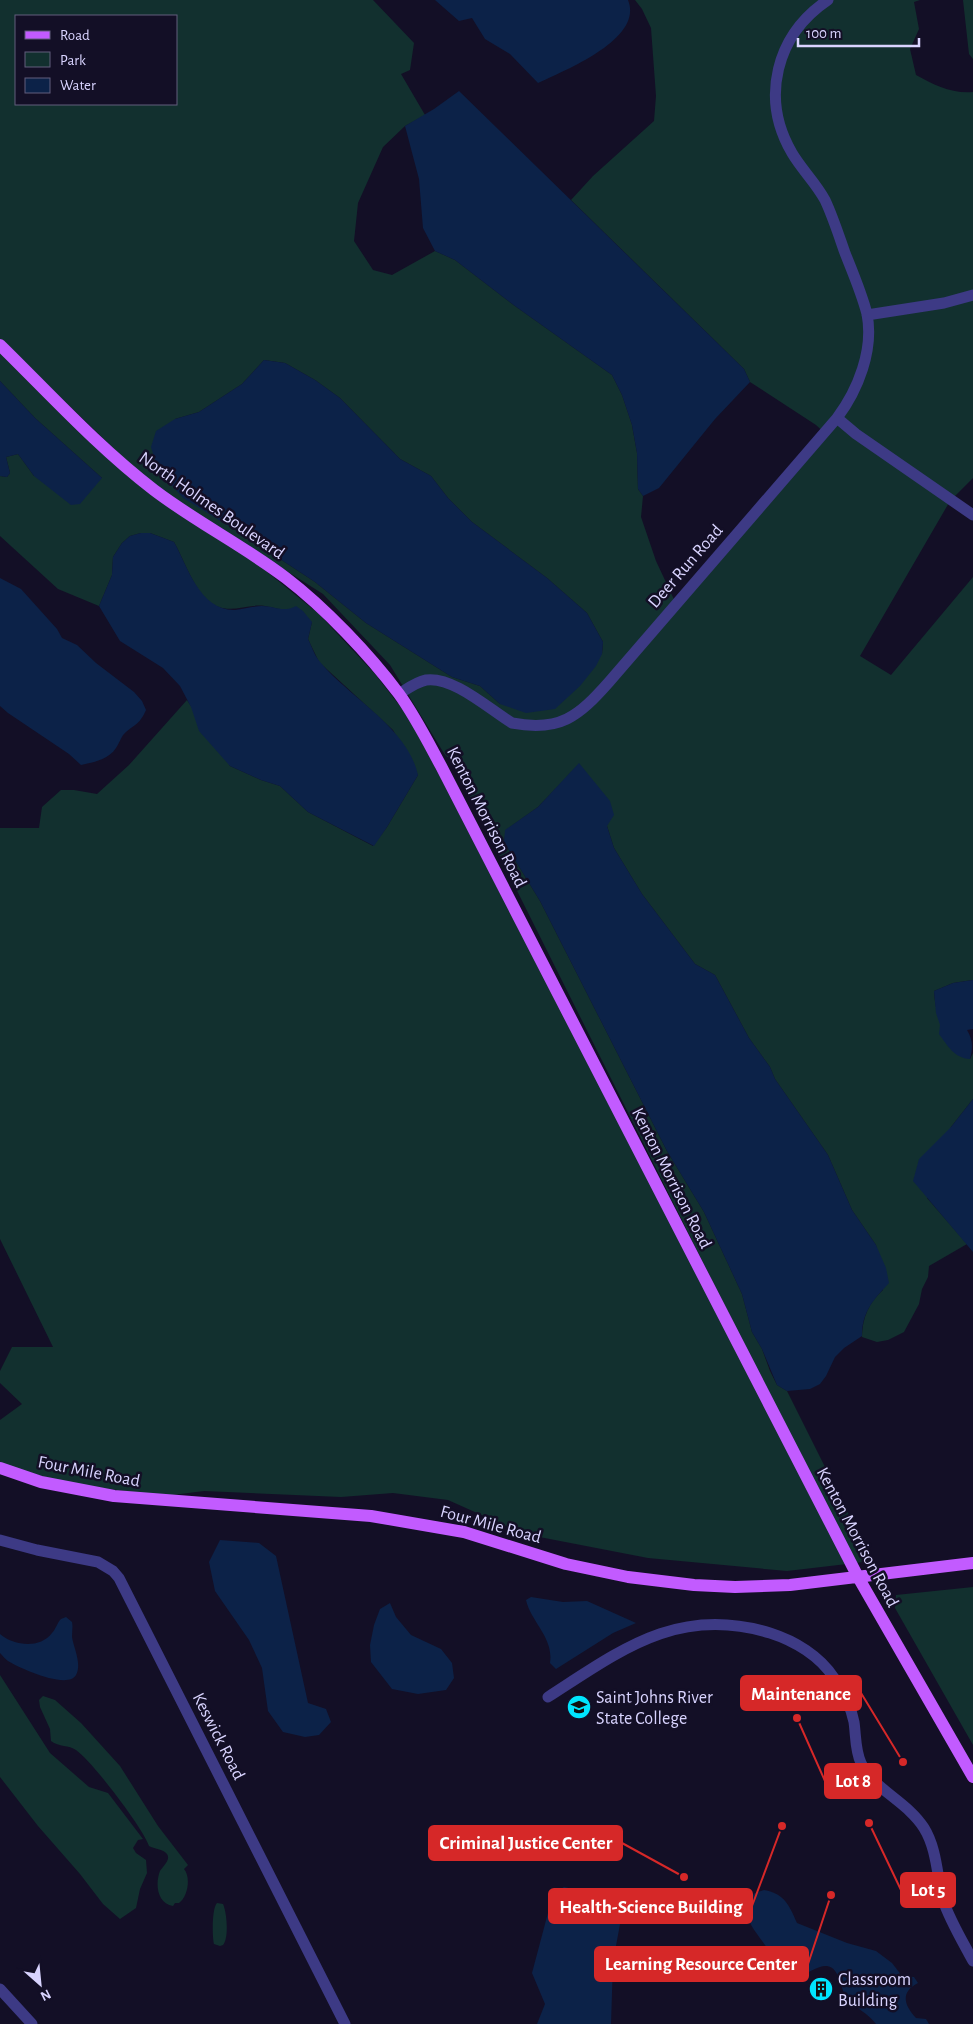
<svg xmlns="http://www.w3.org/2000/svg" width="973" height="2024" viewBox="0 0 973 2024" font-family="'Alegreya Sans',sans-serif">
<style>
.green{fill:#12302f;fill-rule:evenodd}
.water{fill:#0c2248}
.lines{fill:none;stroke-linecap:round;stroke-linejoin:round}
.minor{stroke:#3d3a85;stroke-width:11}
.major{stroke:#c25bff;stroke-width:12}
.labels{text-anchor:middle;stroke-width:5;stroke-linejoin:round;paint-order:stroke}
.street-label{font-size:18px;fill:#d9d4ff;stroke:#130f26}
.poi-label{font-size:18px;fill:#d9d4ff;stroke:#130f26;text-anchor:start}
.leader{fill:none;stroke:#d62828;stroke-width:2}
.callout-dot{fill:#d62828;stroke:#130f26;stroke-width:2}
.callout{fill:#d62828;stroke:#d62828;stroke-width:2}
.callout-label{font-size:19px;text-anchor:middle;font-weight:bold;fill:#fff}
</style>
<rect width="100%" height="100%" fill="#130f26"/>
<!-- green -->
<path class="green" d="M0,0H373L414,43L410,70L401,74L425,115L405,126L383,147L358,203L354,241L373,270L392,275L435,251L455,260L515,306L612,375L622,395L632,425L637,453L638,489L643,496L641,517L656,561L678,608L828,436L816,425L750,382L744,369L571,200L593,176L654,121L656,96L651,28L642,9L635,0H920L914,2L919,29L910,49L916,75C934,85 952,94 973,92V478L950,501L860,656L891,675L973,577V980L953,983L934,991C937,1029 946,1032 970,1059L973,1053V1099L951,1127L927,1198L967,1244L929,1266L928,1277L922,1289L919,1304L904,1332L888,1340L877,1342L862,1337C862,1318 869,1302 883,1290L876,1245L852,1210L828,1155L775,1079L770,1067L749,1038L715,975L695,964L642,894L614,848L607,826L579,764L538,807L506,830L504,842L540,901L667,1151L704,1212L742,1294L752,1332L762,1349L770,1371L777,1385L787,1391L872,1561L855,1563L763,1382L452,761L445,755L390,665L323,594L181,504L135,469L0,339ZM16,16H176V104H16ZM264,360L285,363L315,380L340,398L400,459L431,476L448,498L472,522L547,578L587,613L603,642L602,654L500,704L480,686L452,677L366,623L315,582L253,541L175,419L199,412L242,384Z
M963,0H973V59L969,54Z
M0,351L108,457L244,553L319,614L375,674L410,719L847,1564L787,1571L648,1558L524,1534L448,1500L393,1493L341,1497L204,1491L165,1496L70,1484L0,1464V1420L22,1404L0,1383V1371L12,1347H53L0,1239V828H39L42,807L61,790H74L97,794L129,765L187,700L230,766L261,780L280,786L308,812L373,846L387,827L418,775L393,730L319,662L308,639L312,622C296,614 283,609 265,606C243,603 227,618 206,599C193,586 183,558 174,542L150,533H141L130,536L122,543L113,557L112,575L99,606L58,589L0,536V476L7,477L10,473L6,457L18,454L34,476L102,478L35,418L0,381Z
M973,1587V1745L895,1608L896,1595Z
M0,1675L50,1753L89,1787L108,1793L143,1839L138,1840L133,1848L136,1853L146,1860L147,1873L140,1889L136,1908L120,1919L103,1904L80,1874L38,1826L0,1777Z
M43,1696L55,1700L81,1723L120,1766L158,1826L188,1865L184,1869C191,1877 188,1897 179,1903H175L173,1906C157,1903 155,1884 160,1871C163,1866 171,1860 167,1854C163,1849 154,1849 149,1846C143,1828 92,1761 76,1750C69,1745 59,1747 51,1741L50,1729L40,1707L39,1700Z
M217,1903L223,1904C227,1913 229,1938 223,1945L220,1946L214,1944C212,1936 212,1908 217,1903Z"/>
<!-- water -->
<path class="water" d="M435,0H628C644,39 565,70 538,83L510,54L485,39L472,18L459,21Z
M459,91L744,369L750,382L715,419L659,488L643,496L638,489L637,453L632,425L622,395L612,375L515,306L455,260L435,251L423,228L419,179L405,126L434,109Z
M264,360L285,363L315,380L340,398L400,459L431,476L448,498L472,522L547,578L587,613L603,642L602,654L596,666L580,686L555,709L526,713L500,704L480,686L452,677L366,623L315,582L253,541L183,498L158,470L151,447L156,431L175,419L199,412L242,384Z
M0,381L35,418L102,478L80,504L71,505L34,476L18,454L6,457L10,473L7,477L0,476Z
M141,533H150L174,542C188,567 200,611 235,610C244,609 253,606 262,606C275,606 283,613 296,606L303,611L312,622L308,639C312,647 315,657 321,663C350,698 408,728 418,775L387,827L374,846L308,812L280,786L261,780L230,766L199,731L191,707L180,686L163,668L120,641L99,606L112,575L113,557L122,543L130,536Z
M0,578L21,589L57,629L62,638L77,645L96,663L134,692L142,701L146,710C139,726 134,724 124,734C121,737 119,744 116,748C108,760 94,762 81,765L69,754L8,713L0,706Z
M579,763L610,801L614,815L607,826L614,848L642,894L695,964L715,975L749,1038L770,1067L775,1079L828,1155L852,1210L876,1245L886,1268L889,1283C873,1300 862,1312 862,1336L844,1348L835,1357L826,1376L820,1384L810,1389L787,1391L777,1385L762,1349L752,1332L742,1294L704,1212L667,1151L540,901L504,842L505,830L538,807Z
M973,980V1029L967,1030C973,1040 973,1048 970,1059C954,1058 948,1046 939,1034L940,1025L936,1013L934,991L953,983Z
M973,1099V1252L913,1181L919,1159L951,1127Z
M220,1540L259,1543L276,1556L308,1703L326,1709L331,1722L319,1735L305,1737L283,1732L268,1711L262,1668L249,1640L215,1591L209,1562Z
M531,1597L563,1602L587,1601L636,1623L613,1633L556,1669L550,1663C554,1638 531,1622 526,1600Z
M390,1603L396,1617L411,1635L441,1649L452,1663L454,1678L446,1690L418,1694L392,1689L371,1662L370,1645L374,1625L380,1609Z
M66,1617L72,1622C73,1627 72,1632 72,1637C74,1649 82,1664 76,1675C68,1690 19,1668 8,1661C5,1659 3,1656 0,1653V1634C14,1646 40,1649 52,1633C56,1629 57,1623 61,1619Z
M564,1887L616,1899L623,1908L613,1962L611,2024H537L545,2004L532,1973L553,1894Z
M764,1890C785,1894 789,1905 797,1923L847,1943L876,1951L892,1963L902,1976L914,1977L918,1983C900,1992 904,2005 916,2018L926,2019L929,2024H876C868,2013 855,2008 847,1998C841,1991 842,1981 837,1974C828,1957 812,1972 800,1976C796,1977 790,1978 785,1979C779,1972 777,1967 773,1958C764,1939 745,1926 745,1903L755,1893Z"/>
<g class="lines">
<!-- minor -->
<path class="minor" d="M828,0C776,35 760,98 792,153C802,170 816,183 825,200C833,217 839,236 845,253C853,273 862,294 867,314C874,350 858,390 837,418
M867,315L944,303L973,295
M399,694C407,689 416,682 426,680C453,676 489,709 512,723C560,732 578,717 609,682L837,418L856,434L973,515
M0,1540L37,1550L98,1562L113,1571L119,1578L345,2024
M548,1697C621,1650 678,1605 770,1633C795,1641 820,1656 834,1678C843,1691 851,1707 854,1722C856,1736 855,1750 861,1763C873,1789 908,1802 924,1828C937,1849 937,1876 943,1900C950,1921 963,1942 973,1961
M0,1989L32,2024"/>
<!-- major -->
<path class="major" d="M0,345C50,394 98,447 154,490C196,522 244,546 286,578C325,608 369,654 399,694C415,716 428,742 441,766L858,1577L973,1777
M0,1468L41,1482L114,1496L371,1516L464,1532L566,1564L628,1577L694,1585L735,1587L790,1585L973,1563"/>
</g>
<!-- icons -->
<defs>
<g id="university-disc" transform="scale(1.25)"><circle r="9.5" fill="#00e5ff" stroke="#130f26"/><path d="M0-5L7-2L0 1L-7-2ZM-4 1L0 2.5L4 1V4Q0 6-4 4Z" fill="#111"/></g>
<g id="building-disc" transform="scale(1.25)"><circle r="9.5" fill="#00e5ff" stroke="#130f26"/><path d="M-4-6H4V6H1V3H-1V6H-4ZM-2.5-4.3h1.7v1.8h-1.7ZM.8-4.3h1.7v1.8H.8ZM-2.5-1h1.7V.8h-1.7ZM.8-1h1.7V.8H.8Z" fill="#111"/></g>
</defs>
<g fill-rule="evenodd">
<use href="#university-disc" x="579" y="1707"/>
<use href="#building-disc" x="821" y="1989"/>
</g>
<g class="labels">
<!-- street labels -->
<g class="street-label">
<text transform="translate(212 505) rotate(35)" y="6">North Holmes Boulevard</text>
<text transform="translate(685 566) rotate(-49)" y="6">Deer Run Road</text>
<text transform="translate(487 817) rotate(63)" y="6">Kenton Morrison Road</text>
<text transform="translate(672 1178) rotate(63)" y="6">Kenton Morrison Road</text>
<text transform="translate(89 1471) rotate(11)" y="6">Four Mile Road</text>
<text transform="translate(491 1524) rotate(15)" y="6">Four Mile Road</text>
<text transform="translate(858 1537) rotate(62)" y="6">Kenton Morrison Road</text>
<text transform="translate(219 1736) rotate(63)" y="6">Keswick Road</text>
</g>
<!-- poi labels -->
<g class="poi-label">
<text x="596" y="1703">Saint Johns River<tspan x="596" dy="21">State College</tspan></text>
<text x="838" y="1985">Classroom<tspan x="838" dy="21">Building</tspan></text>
</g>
</g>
<!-- callouts -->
<path class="leader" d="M903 1762L861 1693M797 1718L825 1781M684 1877L622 1843M869 1823L901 1890M782 1826L752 1906M831 1895L808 1964"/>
<g class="callout-dot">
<circle cx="903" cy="1762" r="5"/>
<circle cx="797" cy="1718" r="5"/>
<circle cx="684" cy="1877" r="5"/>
<circle cx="869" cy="1823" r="5"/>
<circle cx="782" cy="1826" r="5"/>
<circle cx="831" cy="1895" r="5"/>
</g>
<g class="callout">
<rect x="741" y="1676" width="120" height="34" rx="5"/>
<rect x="825" y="1764" width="56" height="34" rx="5"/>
<rect x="429" y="1826" width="193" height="34" rx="5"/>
<rect x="901" y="1873" width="54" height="34" rx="5"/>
<rect x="549" y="1889" width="203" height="34" rx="5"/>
<rect x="595" y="1947" width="213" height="34" rx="5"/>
</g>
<g class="callout-label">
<text x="801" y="1700">Maintenance</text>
<text x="853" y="1787">Lot 8</text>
<text x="526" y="1849">Criminal Justice Center</text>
<text x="928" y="1896">Lot 5</text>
<text x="651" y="1913">Health-Science Building</text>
<text x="701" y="1970">Learning Resource Center</text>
</g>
<!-- legend -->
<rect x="15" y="15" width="162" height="90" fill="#130f26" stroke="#625e7d"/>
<rect x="25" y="31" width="25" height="8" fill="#c25bff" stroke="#625e7d"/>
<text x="60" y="40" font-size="15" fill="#d9d4ff">Road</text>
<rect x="25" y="52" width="25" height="15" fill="#12302f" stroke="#625e7d"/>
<text x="60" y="65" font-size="15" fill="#d9d4ff">Park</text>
<rect x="25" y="78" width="25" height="15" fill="#0c2248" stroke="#625e7d"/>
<text x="60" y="90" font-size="15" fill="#d9d4ff">Water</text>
<!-- north arrow -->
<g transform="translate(40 1984) rotate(153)" stroke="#130f26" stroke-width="4" paint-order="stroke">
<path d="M0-4L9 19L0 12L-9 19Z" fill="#d9d4ff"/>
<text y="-8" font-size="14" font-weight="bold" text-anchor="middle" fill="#d9d4ff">N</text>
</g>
<!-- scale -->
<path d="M798 38v8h121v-8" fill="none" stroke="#d9d4ff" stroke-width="2.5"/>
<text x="806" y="38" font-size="15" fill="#d9d4ff" stroke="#130f26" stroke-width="4" paint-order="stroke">100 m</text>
</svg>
